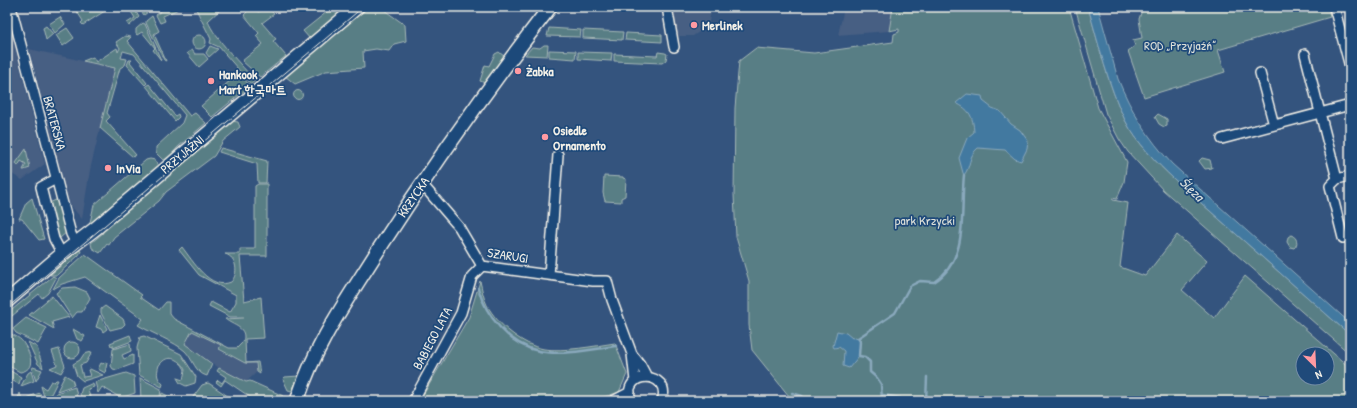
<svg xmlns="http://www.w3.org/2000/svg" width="1357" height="408" viewBox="0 0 1357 408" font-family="'Patrick Hand','Poor Story',sans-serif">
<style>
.built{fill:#465e83}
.green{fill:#587e85;stroke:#a6b8b6;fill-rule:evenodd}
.water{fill:#4379a0;stroke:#8aa9bd}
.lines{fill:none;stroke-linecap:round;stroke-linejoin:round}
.stream{stroke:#8aa9bd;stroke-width:2.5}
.street-casing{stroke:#f4f1e8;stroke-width:12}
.secondary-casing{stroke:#f4f1e8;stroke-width:16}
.street{stroke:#1f4a7a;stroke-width:9}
.secondary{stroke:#1f4a7a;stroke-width:13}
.tram{stroke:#f4f1e8;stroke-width:1}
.poi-dot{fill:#ff9aa2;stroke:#1f4a7a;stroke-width:1.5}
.labels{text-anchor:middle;stroke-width:3.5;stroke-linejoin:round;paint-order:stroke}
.poi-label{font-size:13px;font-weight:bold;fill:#f4f1e8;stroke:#1f4a7a;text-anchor:start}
.park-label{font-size:13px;fill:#dde0d9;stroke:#1f4a7a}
.street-label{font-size:13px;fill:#f4f1e8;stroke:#1f4a7a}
.water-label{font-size:14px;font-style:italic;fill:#d9dfdd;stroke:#1f4a7a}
</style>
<rect width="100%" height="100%" fill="#34547e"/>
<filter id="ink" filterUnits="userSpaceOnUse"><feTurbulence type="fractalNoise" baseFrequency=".025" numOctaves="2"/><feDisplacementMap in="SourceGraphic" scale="8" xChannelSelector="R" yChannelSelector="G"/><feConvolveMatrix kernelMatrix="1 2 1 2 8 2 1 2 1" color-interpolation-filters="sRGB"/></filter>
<g filter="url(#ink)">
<!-- built -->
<path class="built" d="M669,7H712L708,26L693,36H674Z
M840,7H893L889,31L838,35L844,8Z
M7,17L45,164L22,180L7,171Z
M29,49L115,68L90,170L82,219L71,206L67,195Z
M192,331L221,345L219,350L245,363H256L257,372L246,382L219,368L185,344Z"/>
<!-- green -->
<path class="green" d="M74,7H111L83,25L81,23L83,21Z
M128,7H133L139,17L129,26L127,23L135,18Z
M138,7H155L144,15Z
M166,7H183L163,16L165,21L160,23L156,15Z
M195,7H223L208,21C214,38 243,66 255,81L251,84L219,47L210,43L211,39Z
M244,7H254L258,12L268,8L274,14L262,23L276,39L273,41L286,56L260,77L242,61L263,44L256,36L259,33L244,15L247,12Z
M333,7H348L333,19L332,18L310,39L303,31Z
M369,7H380L405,25L406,41L394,44L389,51L376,49L363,51L364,68L326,71L295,84L285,76Z
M893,7H1069L1098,108L1127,162L1124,182L1117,199L1112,198L1113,200L1128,203L1120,267L1145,276L1177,235L1207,261L1182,290L1214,318L1245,276L1350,368V401H793L752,350L749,325V281L736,237L734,195L735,108L739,61L756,48L814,53L893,42L894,34L899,32V29L889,31ZM1303,354H1327V378H1303Z
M1075,7H1088C1099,45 1108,85 1125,120C1137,143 1156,162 1174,179L1350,335V354L1163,190L1128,152L1119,139L1106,114Z
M1143,7H1328L1330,17L1218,50L1225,72L1144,97L1128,51L1135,46L1133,40L1142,38L1139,19Z
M152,16L159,31L154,34L166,61L164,60L146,23V21Z
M60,17L65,24L55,33L49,24Z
M143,23L145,24L161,60L153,50L155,48L142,32L137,35L136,34V29Z
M46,26L53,34L46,40L43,28Z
M67,28L74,38L63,46L56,35Z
M549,28L581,30L580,37L547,36Z
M583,30L623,32L622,40L583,38Z
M626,33L662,35V42L625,40Z
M192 42a7 7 0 1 1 14 0a7 7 0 1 1-14 0Z
M125,36L131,37L127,41L190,116L195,113L206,123L178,147L165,162L156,153V147L182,123L185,115L134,54L123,51L121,58L127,59L125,65L120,68L107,113L110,117L106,121L136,155L133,157L100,128L115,68L83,61L93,57L96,62L117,48L118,52L120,48L116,42Z
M544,45H548L547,56L525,55L532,47L540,48Z
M210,46L218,49L209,57L206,53Z
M192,50L195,54H204L208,59L199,67L187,53Z
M549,50L576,51L575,59L549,57Z
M499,52L505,57L485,83L480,81L485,65L489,66L495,54Z
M578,52L612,53L611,61L578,59Z
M658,52L665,53L667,54L666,60L662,63L614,61V54L657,56Z
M129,60H132L130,62L147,83L145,85L127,65Z
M239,73L250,86L212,117L201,106Z
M149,84L175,116L178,114L179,117L175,121L146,86Z
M293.5 95a4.5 4.5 0 1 1 9 0a4.5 4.5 0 1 1-9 0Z
M1158,114L1167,119V126L1164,127L1159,124L1155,117Z
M232,121L238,122L240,127L223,141L214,156L166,192L159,201L114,237L109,245L107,244L100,253L92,248L91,243L103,233L102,231Z
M221,148L267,161L266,183H258L257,164L219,152Z
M26,149L30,168L24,170H23L26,164L21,161L18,166L16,163Z
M1202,158L1210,160L1212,168L1205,169L1199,161Z
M150,159L155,160L159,166L108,208L109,209L89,227L94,205L146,160Z
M604,176L623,177V178L626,179L625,196L621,198V202L605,201L603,193Z
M258,184H267V256H240L244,301L261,297L264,338L245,339L246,363L258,362L260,374L257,372L256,363H245L219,349L221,345L192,331L185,344L212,364L207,376C195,373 193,359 185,351C175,342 151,333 138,325L143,319L85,277L62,284L53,289L59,278L85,254L142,295L140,297L159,310L166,302H169V313L174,319L229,348H237L243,342C248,327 233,326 225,319L244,318V317H230L209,306L211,302L230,312L236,302V295L199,275L179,250L182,247C193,261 210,291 231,282C239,274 237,257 225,254H240V249H255V186Z
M32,198L44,239L39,240L22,219H19L26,203Z
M56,200L60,206L67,232L60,238L54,227L49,203Z
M1291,235C1297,237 1299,244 1294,248L1290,247L1287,242L1288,237Z
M79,250L81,251L79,255L57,275H50Z
M53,276L56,278L48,293L42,298L39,294L7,320V314Z
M480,281C482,289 483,297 487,305C497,324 522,345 544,349C564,352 595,346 615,343L627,374L619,392L592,401H424L423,395L469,317Z
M75,287L87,292L90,298L82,312H77L72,318L56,293L62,288Z
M52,296L69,317L52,322L54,329L29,315Z
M105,306L123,319L125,324L122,327L110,330L101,313V309Z
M100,315L107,329L103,332L101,329L96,327Z
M26,318L47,328L38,344L16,333L13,329Z
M73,329L85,336L82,341L77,339Z
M9,333C15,336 21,338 24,344C31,354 36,370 20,372L7,365V334Z
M130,335L132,341L113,348V345L111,346L110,343Z
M144,336L181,354L196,377L195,383L186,386L180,383L177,378L183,380L185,370C182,362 171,354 163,361C161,362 161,364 159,365C156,375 157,378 163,384L162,387L139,375L137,348L140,337Z
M64 350a8 8 0 1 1 16 0a8 8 0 1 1-16 0Z
M28,342L37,347L43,368L38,364Z
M130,344L131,351L122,355L124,359L133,355V364L117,370L113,369L111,366L113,349Z
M59,349L65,366L61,373L50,368L57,365L52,351Z
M92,352L86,363L80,365L83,377L90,376L88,370L90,369L103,375L83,381L77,376L73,364L80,360L84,354Z
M105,362L107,363L105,373L98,369L101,363L103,364Z
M33,367L42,370L36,381L32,369Z
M219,368L246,382L250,381L290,399L289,401H256L225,380L221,386L216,382L218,380L222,383L226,377L217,371Z
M7,369L21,377L19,384L7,378Z
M31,371L34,381L21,386L28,373Z
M126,373L134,376L135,393L121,398L102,387L98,393L95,382Z
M65,375L72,379L74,385L57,391Z
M299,376L292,391L288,390L283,379L285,377Z
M140,378L161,389L160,397L157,401H141Z
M56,380H58L51,394L44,397L41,386L46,389L51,381L54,382Z
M93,383L94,387L88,389L91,401H83L80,394L82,388Z
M208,383L210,384L235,401H190L202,385Z
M75,387L77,396L76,401H51L56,400L57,397L54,396L56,393Z
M20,393L22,399L40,393L42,400L17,401Z
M162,393L178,401H165L161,397Z"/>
<!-- water -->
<path class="water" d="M1088,7H1098L1118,79C1131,111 1148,138 1172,164L1350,323V335L1174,179C1156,162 1137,143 1125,120C1108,85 1099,45 1088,7Z
M967,94L982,96L983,101L992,108L1000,111L1011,124L1020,130L1028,141L1027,149L1021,161L1015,159L1005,150L978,148C968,156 971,167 964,175L963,173L959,158L967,138L974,132C973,116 970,110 956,103Z
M837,331L846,333L852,338L856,337L860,341L859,356L849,368L843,366L844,351L839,347L834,348L833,346Z"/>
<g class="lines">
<!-- stream -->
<path class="stream" d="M478,288C486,316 509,345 539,351C561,356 594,349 616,346
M792,393L802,396L807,401
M883,395L900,398
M882,401L881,384L877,378L870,372V362L865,357L859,356L860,341L858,338L895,313L910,286L920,281L934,282C970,259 960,211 964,175
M926,401L927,377"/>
<!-- street casing -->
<g class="street-casing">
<path id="street" d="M11,7L71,234L76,244
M667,7L674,47
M1334,7L1350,67
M1305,54L1337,179
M1260,73L1274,125
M1222,139L1350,105
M1350,176L1337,179L1330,186L1343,238L1350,236
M56,179L41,187L54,239L62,254
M422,184L459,227L482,266
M482,266L593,281H607L612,300L632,354L635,381
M549,275L558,155
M632,354L640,364L647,377
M413,401L461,313L472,276L482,266
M613,401L630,392
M631,401C620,369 673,370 662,401"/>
</g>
<!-- secondary casing -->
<g class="secondary-casing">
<path id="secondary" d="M7,301L62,254L96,228L357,7
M297,401C316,343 345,303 377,252C431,168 489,86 550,7"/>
</g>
<!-- street -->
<use href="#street" class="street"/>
<!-- secondary -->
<use href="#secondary" class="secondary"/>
<!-- tram -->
<path class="tram" d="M7,308L363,7"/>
</g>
</g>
<!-- markers -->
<g class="poi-dot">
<circle cx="694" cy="25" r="4"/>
<circle cx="518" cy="71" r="4"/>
<circle cx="211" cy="81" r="4"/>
<circle cx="545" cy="137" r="4"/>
<circle cx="108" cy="168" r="4"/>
</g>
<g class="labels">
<!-- poi labels -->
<g class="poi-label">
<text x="702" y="30">Merlinek</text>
<text x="526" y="76">Żabka</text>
<text x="219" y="79">Hankook<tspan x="219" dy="15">Mart 한국마트</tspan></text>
<text x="553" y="135">Osiedle<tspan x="553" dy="15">Ornamento</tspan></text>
<text x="116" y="173">InVia</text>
</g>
<!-- park labels -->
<g class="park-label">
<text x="1180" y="50">ROD „Przyjaźń”</text>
<text x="925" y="225">park Krzycki</text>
</g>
<!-- street labels -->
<g class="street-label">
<text transform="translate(55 123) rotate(75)" y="5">BRATERSKA</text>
<text transform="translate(182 154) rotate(-40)" y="5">PRZYJAŹNI</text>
<text transform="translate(413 197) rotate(-56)" y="5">KRZYCKA</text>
<text transform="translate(508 255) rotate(9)" y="5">SZARUGI</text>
<text transform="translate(432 338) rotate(-62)" y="5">BABIEGO LATA</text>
</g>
<!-- water labels -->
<g class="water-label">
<text transform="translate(1192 189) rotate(44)" y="5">Ślęza</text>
</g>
</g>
<!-- margin -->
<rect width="1357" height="408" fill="none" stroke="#1f4a7a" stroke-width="24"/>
<rect x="12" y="12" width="1333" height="384" fill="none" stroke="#f4f1e8" stroke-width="1.5" filter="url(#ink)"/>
<!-- north arrow -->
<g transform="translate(1315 366) rotate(156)"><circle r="19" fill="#1f4a7a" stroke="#748da6"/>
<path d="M0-3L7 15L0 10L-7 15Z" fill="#ff9aa2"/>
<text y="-6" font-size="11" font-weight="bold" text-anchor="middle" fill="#f4f1e8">N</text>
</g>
</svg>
